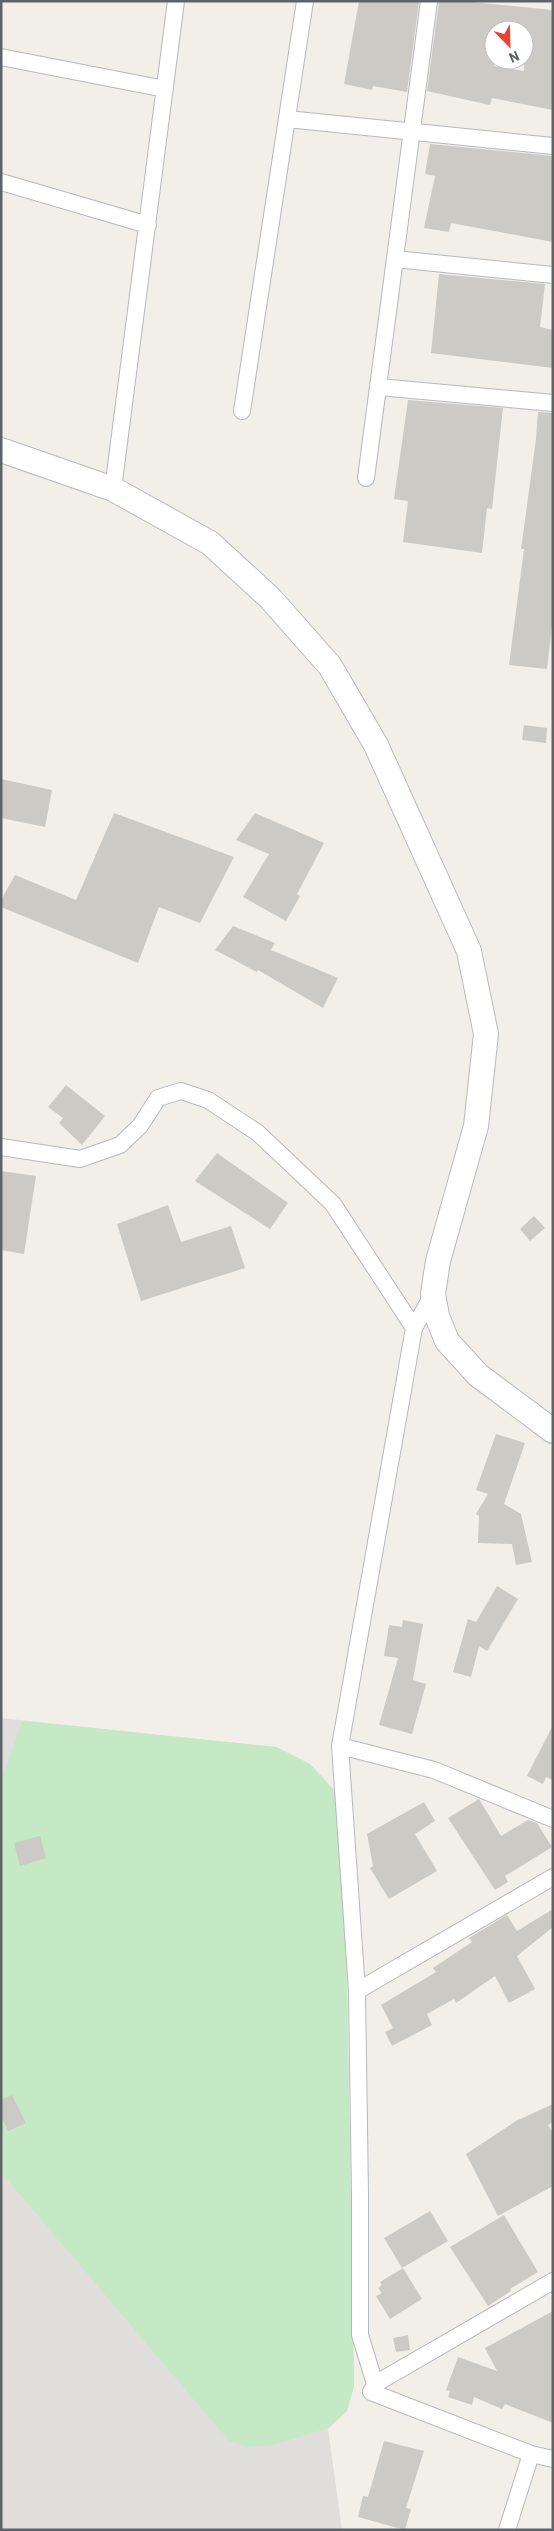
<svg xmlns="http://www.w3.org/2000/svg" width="554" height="2531" viewBox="0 0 554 2531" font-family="Barlow,sans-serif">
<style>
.industrial{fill:#e0deda}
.green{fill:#c5e8c5}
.building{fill:#cccac5;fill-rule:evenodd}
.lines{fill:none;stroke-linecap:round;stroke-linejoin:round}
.street-casing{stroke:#b5b8bc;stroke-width:18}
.secondary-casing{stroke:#b6babf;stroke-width:26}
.street{stroke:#fff;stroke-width:16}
.secondary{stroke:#fff;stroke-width:24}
</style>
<rect width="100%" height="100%" fill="#f1efe8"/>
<!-- industrial -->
<path class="industrial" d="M1,1718L276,1747L310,1764L333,1789L344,1819L354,2386L347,2411L328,2429L342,2530H1Z"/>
<!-- green -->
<path class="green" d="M22,1721L276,1747L310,1764L333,1789L344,1819L354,2386L347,2411L328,2428L273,2445L247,2447L229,2441L1,2172V1781Z"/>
<!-- building -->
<path class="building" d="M359,1L419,2L407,92L373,86L372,90L344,84Z
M439,1H461L553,10V110L492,98L490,105L427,91ZM494,30H524V71L494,66Z
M430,144L553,156V242L451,223L449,232L424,228L435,176L425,174Z
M439,274L545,284L540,327L553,330V368L431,353Z
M408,400L503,408L492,509L487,508L482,553L403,542L408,501L394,499Z
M538,412L553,413V617L547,669L509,665L524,549H521L536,439Z
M524,725L547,728L546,743L522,740Z
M1,779L52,790L45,827L1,818Z
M114,813L234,857L200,923L159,907L138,963L1,907V900L15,875L76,900Z
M255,813L324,843L297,894L300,896L286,921L243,897L269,854L236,840Z
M233,926L275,943L271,950L338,978L323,1008L258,970L257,972L215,950Z
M66,1085L105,1116L82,1145L59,1123L63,1118L48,1107Z
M217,1153L288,1203L270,1229L195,1181Z
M1,1171L36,1176L24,1254L1,1250Z
M168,1205L181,1242L231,1226L245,1268L141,1301L117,1224Z
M534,1216L545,1228L530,1241L520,1229Z
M496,1434L525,1443L504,1504L521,1514L532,1562L516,1565L512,1544L478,1543L479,1516L476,1514L488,1494L476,1490Z
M497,1586L518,1599L487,1651L479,1646L471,1677L453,1672L468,1619L476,1622Z
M403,1620L423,1624L413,1680L426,1684L412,1734L379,1725L398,1658L384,1656L389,1625L402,1627Z
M553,1725V1780L546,1777L543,1784L527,1776Z
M479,1799L501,1836L528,1820L537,1823L552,1847L505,1876L508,1882L495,1890L448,1818Z
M424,1802L435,1821L415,1834L437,1871L389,1899L370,1868L373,1866L367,1834Z
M40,1836L46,1858L20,1866L14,1843Z
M553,1909V1927L517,1956L535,1989L509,2003L495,1976L456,2003L454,1999L427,2014L432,2025L392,2046L385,2032L393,2028L381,2005L436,1972L433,1968L472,1942L469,1938L507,1915L517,1931Z
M12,2095L26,2123L8,2131L1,2116V2100Z
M553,2104V2122L548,2125L553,2134V2186L498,2216L466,2154L516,2121Z
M430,2211L448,2241L402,2268L384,2238Z
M504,2215L538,2272L510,2289L511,2291L488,2306L450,2247Z
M403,2268L422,2299L390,2319L376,2296L382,2293L378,2288L382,2285L380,2282Z
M553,2311V2423L505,2404L502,2409L474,2397L472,2405L448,2397L450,2391L446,2390L458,2357L497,2371L485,2348Z
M408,2335L410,2350L396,2352L393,2338Z
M384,2441L424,2451L406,2508L411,2509L405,2530L358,2517L363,2496L368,2497Z"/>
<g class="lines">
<!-- street casing -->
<g class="street-casing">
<path id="street" d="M1,57L165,89
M287,119L553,146
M1,182L148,225
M395,259L553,275
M379,387L553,403
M242,411L305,1
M366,478L429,1
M113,489L176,1
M1,1147L80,1159L120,1145L140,1126L158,1098L181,1091L208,1100L258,1133L333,1204L414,1328
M433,1294L414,1328L340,1746L357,1991L360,2195V2335L375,2384L371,2392L531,2454L553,2459
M340,1746L434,1770L553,1819
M357,1991L553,1877
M375,2384L553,2281
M507,2530L531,2454"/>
</g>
<!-- secondary casing -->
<g class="secondary-casing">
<path id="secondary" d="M1,450L113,489L210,543L270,598L330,666L376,745L469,951L486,1034L476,1126L438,1261L433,1294L437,1316L447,1341L478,1375L553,1431"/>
</g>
<!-- street -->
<use href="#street" class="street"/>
<!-- secondary -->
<use href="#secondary" class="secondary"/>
</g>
<!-- border -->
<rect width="554" height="2531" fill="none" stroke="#5f6368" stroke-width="5"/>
<!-- north arrow -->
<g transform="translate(509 45) rotate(157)"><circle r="24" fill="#ffffff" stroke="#bfc1c3"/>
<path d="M0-4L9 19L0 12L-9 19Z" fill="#ea4335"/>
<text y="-8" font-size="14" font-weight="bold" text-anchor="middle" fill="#5f6368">N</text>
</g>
</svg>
